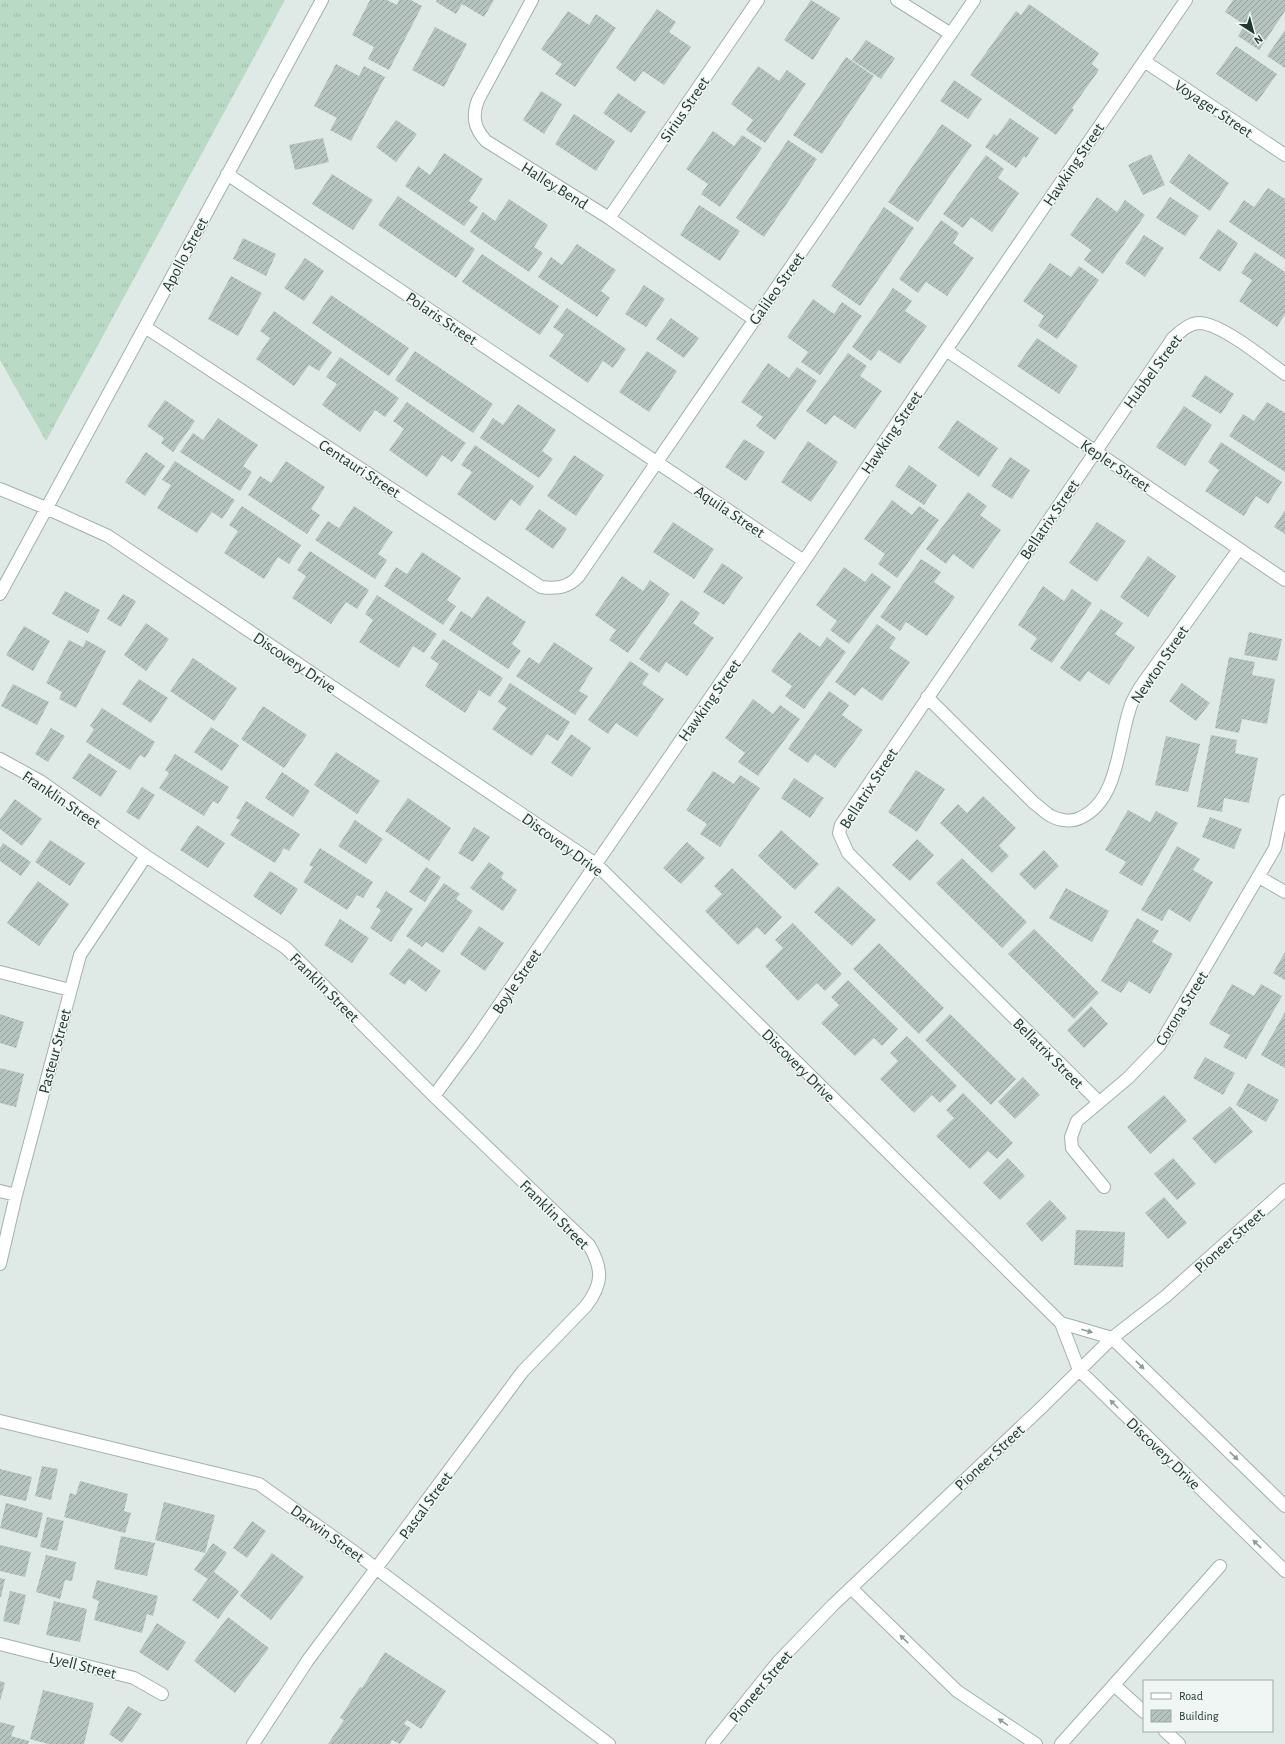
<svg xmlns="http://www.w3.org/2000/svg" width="1285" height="1744" viewBox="0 0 1285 1744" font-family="'Alegreya Sans',sans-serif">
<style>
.grass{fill:url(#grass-tufts)}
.building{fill:url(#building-hatch)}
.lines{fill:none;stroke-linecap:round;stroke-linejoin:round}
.service-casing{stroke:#a2b1ad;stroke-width:14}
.minor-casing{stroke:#a2b1ad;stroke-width:14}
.service{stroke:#fff;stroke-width:12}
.minor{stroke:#fff;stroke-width:12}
.oneway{fill:#909c9a}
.labels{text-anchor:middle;stroke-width:3;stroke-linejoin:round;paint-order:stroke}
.street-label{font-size:16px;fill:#213934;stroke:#eff6f3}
</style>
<defs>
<pattern id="grass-tufts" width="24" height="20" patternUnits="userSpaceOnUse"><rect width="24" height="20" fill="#b9dac4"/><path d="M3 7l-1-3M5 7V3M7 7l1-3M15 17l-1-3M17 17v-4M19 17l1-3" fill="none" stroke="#9fbca9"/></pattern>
<pattern id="building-hatch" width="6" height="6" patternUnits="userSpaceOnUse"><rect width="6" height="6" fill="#b5c4bf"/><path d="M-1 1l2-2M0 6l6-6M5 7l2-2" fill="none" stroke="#93a09c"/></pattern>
</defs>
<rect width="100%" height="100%" fill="#dfeae6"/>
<!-- grass -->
<path class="grass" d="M0,0H285L46,441L0,360Z"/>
<!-- building -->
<path class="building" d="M370,0H387L397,5L399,0H411L422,6L389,70L368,59L374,47L352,35Z
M437,0H494L484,17L462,4L456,14L436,2Z
M811,0L840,18L813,60L784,40Z
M1233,0H1285V11L1259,50L1238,36L1245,25L1225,12Z
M1029,4L1099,53L1092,64L1099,70L1072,108L1074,110L1056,135L970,75L1016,11L1021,15Z
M657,9L676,22L669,32L691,47L664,85L643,71L635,82L616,68Z
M568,11L589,25L596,14L616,28L575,87L555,74L562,64L541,49Z
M435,27L467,44L444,87L412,70Z
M1285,30V68L1267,56Z
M866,40L895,58L881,79L852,60Z
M1236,46L1277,74L1257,102L1216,74Z
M846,57L874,76L822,154L793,135Z
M336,64L359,76L364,66L385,77L351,141L330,130L337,118L314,106Z
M758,66L779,81L787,70L806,84L765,143L746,130L753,120L731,104Z
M954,80L982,99L968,119L940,101Z
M541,91L562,104L544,134L523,120Z
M618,93L646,112L631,133L603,113Z
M574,114L615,141L596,171L555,144Z
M1010,118L1039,138L1026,158L1024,156L1016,168L985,147L994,134L997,136Z
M396,120L417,134L396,162L376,147Z
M942,124L972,145L918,222L888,202Z
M713,131L734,146L742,135L762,148L720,207L701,194L708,184L686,169Z
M323,138L329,162L295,170L289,145Z
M788,140L817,159L764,237L736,218Z
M444,153L483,179L469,201L478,207L464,226L405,186L418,166L430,175Z
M1151,154L1165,185L1143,195L1128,165Z
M1189,154L1229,183L1210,211L1169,182Z
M986,155L1004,169L998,178L1019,193L992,232L971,217L963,228L943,214Z
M332,174L373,200L353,230L312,204Z
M1268,188L1285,199V259L1229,222L1244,200L1254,207Z
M398,196L475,249L456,278L378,225Z
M1097,197L1117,212L1125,200L1145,215L1103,274L1084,260L1091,250L1070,235Z
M1170,197L1199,216L1185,236L1156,218Z
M509,199L548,225L534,247L543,253L529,272L470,232L483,212L495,221Z
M699,205L740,231L720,261L680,235Z
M884,207L914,228L860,306L831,286Z
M941,220L959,233L953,243L974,258L947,296L926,282L918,293L899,279Z
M1218,229L1238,243L1220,272L1199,258Z
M1144,235L1164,248L1145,277L1125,263Z
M243,238L276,254L266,276L233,259Z
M577,244L616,270L601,291L610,298L597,317L538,277L551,257L562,265Z
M1255,252L1285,272V314L1277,327L1239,301L1252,280L1241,273Z
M482,254L559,306L540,335L462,282Z
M305,258L324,271L304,301L284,288Z
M1050,263L1071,277L1079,266L1099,280L1057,339L1038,326L1044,316L1023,301Z
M231,276L262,293L238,336L208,319Z
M644,285L665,299L646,327L625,314Z
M893,288L912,301L905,311L927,326L900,364L879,350L871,361L852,347Z
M331,295L409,348L389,376L312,323Z
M813,299L834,314L842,302L862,316L820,375L801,362L808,352L787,337Z
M567,308L626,349L613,368L603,361L588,383L549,356L564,335L553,327Z
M274,311L332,352L319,371L309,365L294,386L256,359L270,338L260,331Z
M671,318L699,338L684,358L656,339Z
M1037,338L1078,366L1059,394L1017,366Z
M415,351L493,404L473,433L395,380Z
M647,351L677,371L649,412L619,392Z
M848,353L867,366L860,376L882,391L855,429L834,415L826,425L806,411Z
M340,357L399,398L385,417L375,410L360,432L322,405L337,384L326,377Z
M768,363L789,378L797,367L817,381L775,440L756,426L763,417L741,402Z
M1205,375L1234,394L1221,414L1191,396Z
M165,400L195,421L173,452L161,443L164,438L147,426Z
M407,402L466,443L452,462L442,455L427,477L389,450L404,429L393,421Z
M1267,402L1285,413V472L1229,436L1243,414L1254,421Z
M518,404L556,430L542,451L553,459L539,478L480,438L493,418L503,425Z
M1184,406L1212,425L1185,466L1156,447Z
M218,418L258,445L243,466L252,472L240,491L180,452L193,433L203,440Z
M957,420L998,448L979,477L938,448Z
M744,439L765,452L746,481L725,467Z
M808,441L838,462L811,502L781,482Z
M1221,442L1282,482L1268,504L1256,496L1244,516L1205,491L1219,470L1208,462Z
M475,445L534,486L520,506L511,499L495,521L457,494L472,472L461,465Z
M146,452L165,466L145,496L125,482Z
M574,455L604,475L576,516L547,496Z
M1010,457L1030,470L1012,499L991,486Z
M175,461L235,500L222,519L212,512L197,533L157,508L171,485L162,480Z
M286,461L325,487L311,509L320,515L307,534L248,495L260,476L271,483Z
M909,465L937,485L924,505L895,486Z
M968,492L987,506L980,515L1001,530L973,569L953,554L946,564L926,549Z
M892,500L912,515L919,506L939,520L897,578L878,564L885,554L864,539Z
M242,506L301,545L289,564L278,557L264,579L224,553L238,531L229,525Z
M354,506L393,532L378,554L387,560L375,579L315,540L328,521L339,528Z
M539,509L567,529L553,549L525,529Z
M1285,510V534L1274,527Z
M673,522L714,549L694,579L653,552Z
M1097,522L1126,541L1097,582L1069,563Z
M310,551L369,590L357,609L346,602L331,624L292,598L306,576L297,570Z
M422,552L461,578L447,600L456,606L443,625L384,586L396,567L407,574Z
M1148,556L1176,576L1148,617L1120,597Z
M921,559L941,572L934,582L955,597L927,636L906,622L900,631L880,617Z
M722,563L743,577L724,605L703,592Z
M844,567L865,582L872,573L891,587L849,644L830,630L837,621L816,605Z
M622,576L643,591L650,580L670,594L628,653L609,640L616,630L595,615Z
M1043,586L1064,601L1072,589L1092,603L1052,663L1030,649L1037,638L1018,625Z
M65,591L100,610L88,633L52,614Z
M123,594L136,601L121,627L107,619Z
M377,595L437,634L424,653L413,646L399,668L359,642L373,620L365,614Z
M487,596L526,622L512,644L521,651L508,669L449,630L461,611L472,618Z
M681,600L700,613L693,623L714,638L687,676L666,662L659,673L639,659Z
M1101,609L1123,623L1115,634L1135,647L1109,685L1088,671L1080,682L1060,668Z
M146,623L169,639L146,671L124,655Z
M877,624L896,638L889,648L910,662L882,701L862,687L855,696L835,682Z
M24,626L50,641L33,671L6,655Z
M799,632L820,647L827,637L846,652L804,709L785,696L792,686L771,671Z
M1249,632L1282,639L1277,661L1244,655Z
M443,639L503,678L490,697L479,690L465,713L425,686L439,664L430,658Z
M69,640L83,647L86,640L106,651L76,708L59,699L62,692L46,683Z
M554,642L593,668L579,691L588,696L575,715L516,676L529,657L539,664Z
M1229,657L1255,662L1252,675L1275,679L1267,724L1242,719L1239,733L1215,728Z
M193,658L237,688L214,721L170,691Z
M630,661L649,674L642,684L664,699L637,737L616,723L608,734L588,720Z
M139,679L168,698L151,723L122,704Z
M510,683L570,722L558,741L547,734L532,756L492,729L507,708L498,702Z
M1182,683L1210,703L1196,721L1169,701Z
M13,684L49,702L37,725L1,706Z
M829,691L849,705L842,715L863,730L835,768L815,754L808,763L788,749Z
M753,699L773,714L780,705L800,719L758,776L738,762L745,753L725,738Z
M263,706L307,735L284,768L241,739Z
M102,708L155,742L145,758L140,755L130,770L86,742L94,729L90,726Z
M211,727L239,745L222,771L194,752Z
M51,728L65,736L48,762L35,754Z
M571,734L591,748L572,777L551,763Z
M1211,735L1237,740L1235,753L1258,758L1249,803L1224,798L1222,812L1197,807Z
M1166,736L1200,744L1188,792L1155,785Z
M336,752L380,781L357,814L314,785Z
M89,753L117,771L101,797L72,778Z
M175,754L229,787L218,804L213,801L204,816L159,788L169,773L165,770Z
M916,770L945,789L917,832L888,812Z
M713,771L734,784L740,775L760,788L720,847L700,834L707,824L686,810Z
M282,772L310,791L293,817L265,798Z
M794,778L824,798L810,818L781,798Z
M142,787L155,795L139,820L126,812Z
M983,796L1016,828L999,846L1009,856L992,873L940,823L958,804L967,813Z
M408,798L451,828L429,861L385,831Z
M15,799L42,819L22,846L0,829V819Z
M246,801L300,834L289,851L284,848L275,863L230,835L240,820L236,818Z
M1128,810L1150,822L1156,811L1178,823L1142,886L1119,873L1126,862L1105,850Z
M1210,817L1242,829L1234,849L1202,837Z
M355,820L383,839L366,864L338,846Z
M197,825L225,843L208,868L180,850Z
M474,827L490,837L473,862L458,853Z
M781,830L819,864L795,890L758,856Z
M917,839L934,855L910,881L892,865Z
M50,840L85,863L70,886L35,862Z
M687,842L705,858L681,884L663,868Z
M3,843L31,862L21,876L0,861V848Z
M1177,846L1200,859L1193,870L1213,882L1190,922L1169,909L1162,921L1141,910Z
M320,848L373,882L363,898L357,895L347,910L303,882L313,867L309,865Z
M1044,850L1059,866L1035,890L1019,874Z
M962,858L1027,922L1002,948L936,883Z
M489,862L504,873L501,878L517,890L503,911L470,888Z
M426,867L441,877L425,902L409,892Z
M732,868L782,917L765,935L757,927L738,945L705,911L722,894L714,886Z
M270,871L298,889L281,915L253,896Z
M38,881L69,904L39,946L7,923Z
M444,883L460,894L456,899L473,911L443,953L426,942L422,947L406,936Z
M838,886L876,920L852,946L814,912Z
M1066,888L1109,911L1092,942L1049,918Z
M386,891L413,909L391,942L370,928L381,910L376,907Z
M1137,918L1159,931L1152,942L1173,954L1150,994L1129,981L1121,993L1101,981Z
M340,919L369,938L352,963L324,945Z
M793,923L842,974L825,991L817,983L798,1001L765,966L783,948L775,940Z
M479,926L504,943L485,971L460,954Z
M1034,929L1099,993L1074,1019L1008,954Z
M879,943L944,1008L919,1034L853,969Z
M409,948L441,971L426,992L409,979L405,985L389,974Z
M1285,952V980L1273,973Z
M848,980L898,1029L882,1046L874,1038L855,1056L821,1023L839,1005L831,997Z
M1232,984L1254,996L1261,984L1282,996L1246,1059L1223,1047L1230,1035L1209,1024Z
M1091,1006L1108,1024L1084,1048L1067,1030Z
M1285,1012V1068L1261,1055Z
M0,1014L24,1022L16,1048L0,1043Z
M950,1014L1016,1079L991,1105L925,1040Z
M907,1036L957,1086L940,1103L932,1095L914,1113L880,1079L898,1061L890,1053Z
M1205,1057L1235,1073L1223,1095L1193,1078Z
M0,1068L24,1074L16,1107L0,1103Z
M1023,1077L1040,1095L1015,1119L998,1102Z
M1248,1083L1279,1100L1266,1122L1236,1105Z
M963,1093L1013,1143L997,1159L988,1151L970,1169L936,1136L954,1118L946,1110Z
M1164,1095L1187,1121L1150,1154L1127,1127Z
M1230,1106L1253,1132L1215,1164L1192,1138Z
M1008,1158L1025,1176L1000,1200L983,1183Z
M1173,1158L1196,1184L1177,1200L1154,1174Z
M1164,1197L1187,1223L1168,1239L1145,1213Z
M1050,1200L1067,1218L1042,1242L1026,1224Z
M1076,1230L1125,1232L1123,1267L1074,1265Z
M42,1466L58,1469L51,1500L35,1496Z
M0,1469L32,1477L26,1501L0,1495Z
M80,1481L128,1494L124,1511L131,1513L125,1533L64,1517L70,1493L76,1495Z
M164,1502L215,1515L205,1553L155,1540Z
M6,1503L43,1513L37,1538L0,1528Z
M47,1517L64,1521L57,1551L40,1547Z
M252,1521L266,1531L247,1558L233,1548Z
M121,1536L155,1543L147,1576L114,1569Z
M213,1543L227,1553L214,1572L239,1591L218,1619L192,1600L208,1579L194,1570Z
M0,1545L31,1552L25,1577L0,1571Z
M272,1553L304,1577L271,1620L240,1596Z
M46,1555L76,1562L72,1581L65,1580L60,1599L36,1592Z
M0,1578L5,1579L1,1597H0Z
M97,1580L158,1596L153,1616L147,1614L142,1633L94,1620L99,1601L92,1598Z
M10,1591L26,1595L19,1625L3,1621Z
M54,1601L87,1609L80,1642L46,1635Z
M228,1617L269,1648L235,1693L194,1661Z
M157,1623L186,1642L168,1671L139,1652Z
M385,1652L446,1691L421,1729L407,1720L404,1724L411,1728L400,1744L392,1740L390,1744H328L344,1720L340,1718L360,1687L362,1688Z
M0,1681L5,1683L0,1701Z
M43,1690L94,1703L84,1744H48L30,1739Z
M128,1706L142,1714L122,1743L109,1734Z
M0,1722L15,1726L11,1736L29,1741L28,1744H0Z"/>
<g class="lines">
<!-- service casing -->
<g class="service-casing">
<path id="service" d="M851,1588L957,1691L1036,1744
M1114,1685L1144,1712
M1165,1731L1179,1744
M1061,1744L1220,1566"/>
</g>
<!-- minor casing -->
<g class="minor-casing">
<path id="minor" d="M532,0L478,100C472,116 474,128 486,141L609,218L755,320
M897,0L951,34
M1144,61L1285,155
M227,174L804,561
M609,218L758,0
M145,327L541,587C556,589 567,588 578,577L974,0
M946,350L1285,580
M0,489L46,508L108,536L596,864L1061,1323L1079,1370L1285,1571
M0,594L322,0
M927,697L1034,803C1040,807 1045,813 1051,816C1060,821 1072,822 1080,818C1119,801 1118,742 1130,708C1132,700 1137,693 1141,686L1239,549
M0,759L40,781L146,856L286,948L434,1096L589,1245C603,1269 603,1284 586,1306L523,1371L308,1660L253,1744
M1259,877L1285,892
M0,972L70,990
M434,1096L473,1043L804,561L946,350L1186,0
M1099,1102L848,853L839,833L841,825L1173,338C1181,331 1189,323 1200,323C1222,324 1266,360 1285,374
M1104,1187L1072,1148L1071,1137L1077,1121L1128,1078L1159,1046L1275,848L1285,801
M0,1191L16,1195
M0,1264L16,1195L80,955L146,856
M1061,1323L1112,1338L1285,1506
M0,1421L259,1484L357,1554L609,1744
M0,1644L134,1678L162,1694
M712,1744L778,1662L833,1605L1042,1407L1112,1338L1166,1296L1285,1190"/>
</g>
<!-- service -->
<use href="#service" class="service"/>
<!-- minor -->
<use href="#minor" class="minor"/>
</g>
<!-- one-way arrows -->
<defs><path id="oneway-solid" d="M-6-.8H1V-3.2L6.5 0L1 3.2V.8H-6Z"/></defs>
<g class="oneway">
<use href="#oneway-solid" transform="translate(1087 1331) rotate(16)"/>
<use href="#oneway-solid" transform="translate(1140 1365) rotate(44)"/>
<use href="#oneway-solid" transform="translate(1114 1404) rotate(-135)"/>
<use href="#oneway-solid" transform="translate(1234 1456) rotate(44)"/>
<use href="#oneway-solid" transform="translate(1257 1544) rotate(-136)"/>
<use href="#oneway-solid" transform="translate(904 1639) rotate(-136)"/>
<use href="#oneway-solid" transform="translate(1003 1722) rotate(-146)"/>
</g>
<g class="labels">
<!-- street labels -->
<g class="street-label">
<text transform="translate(1214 108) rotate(34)" y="6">Voyager Street</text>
<text transform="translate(684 109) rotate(-56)" y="6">Sirius Street</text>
<text transform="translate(1073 164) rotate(-56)" y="6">Hawking Street</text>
<text transform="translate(555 185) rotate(32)" y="6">Halley Bend</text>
<text transform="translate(184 254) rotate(-62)" y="6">Apollo Street</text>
<text transform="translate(776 288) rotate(-55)" y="6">Galileo Street</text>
<text transform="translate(442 318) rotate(34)" y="6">Polaris Street</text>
<text transform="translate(1152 371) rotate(-54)" y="6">Hubbel Street</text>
<text transform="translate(891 432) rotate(-56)" y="6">Hawking Street</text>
<text transform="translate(1116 465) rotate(34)" y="6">Kepler Street</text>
<text transform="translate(360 468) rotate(33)" y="6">Centauri Street</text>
<text transform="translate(730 511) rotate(34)" y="6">Aquila Street</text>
<text transform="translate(1049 519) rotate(-56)" y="6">Bellatrix Street</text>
<text transform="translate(295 662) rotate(34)" y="6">Discovery Drive</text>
<text transform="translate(1159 664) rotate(-56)" y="6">Newton Street</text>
<text transform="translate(709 700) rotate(-55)" y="6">Hawking Street</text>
<text transform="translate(868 788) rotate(-57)" y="6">Bellatrix Street</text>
<text transform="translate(62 799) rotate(34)" y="6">Franklin Street</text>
<text transform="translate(563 844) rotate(36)" y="6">Discovery Drive</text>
<text transform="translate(516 981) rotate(-56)" y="6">Boyle Street</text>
<text transform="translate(325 987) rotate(45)" y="6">Franklin Street</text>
<text transform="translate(1181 1008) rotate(-58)" y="6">Corona Street</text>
<text transform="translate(54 1051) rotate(-75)" y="6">Pasteur Street</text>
<text transform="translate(1049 1053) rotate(45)" y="6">Bellatrix Street</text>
<text transform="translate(799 1065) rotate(45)" y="6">Discovery Drive</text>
<text transform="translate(555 1214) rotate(45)" y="6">Franklin Street</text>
<text transform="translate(1229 1240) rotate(-42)" y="6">Pioneer Street</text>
<text transform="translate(1164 1453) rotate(44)" y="6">Discovery Drive</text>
<text transform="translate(989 1457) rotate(-43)" y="6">Pioneer Street</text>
<text transform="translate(425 1505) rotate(-54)" y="6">Pascal Street</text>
<text transform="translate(328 1533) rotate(36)" y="6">Darwin Street</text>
<text transform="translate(83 1665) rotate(14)" y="6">Lyell Street</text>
<text transform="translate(760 1686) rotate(-50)" y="6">Pioneer Street</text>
</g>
</g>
<!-- legend -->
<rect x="1143" y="1680" width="130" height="52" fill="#eff6f3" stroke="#9daaa7"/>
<rect x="1151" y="1693" width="20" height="6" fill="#ffffff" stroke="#9daaa7"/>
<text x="1179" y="1700" font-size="12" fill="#213934">Road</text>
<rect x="1151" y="1710" width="20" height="12" fill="url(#building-hatch)" stroke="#9daaa7"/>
<text x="1179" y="1720" font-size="12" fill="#213934">Building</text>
<!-- north arrow -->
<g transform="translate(1253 32) rotate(144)" stroke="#eff6f3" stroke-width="3" paint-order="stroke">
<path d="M0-3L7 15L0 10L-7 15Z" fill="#213934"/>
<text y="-6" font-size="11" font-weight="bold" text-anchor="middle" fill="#213934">N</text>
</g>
</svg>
